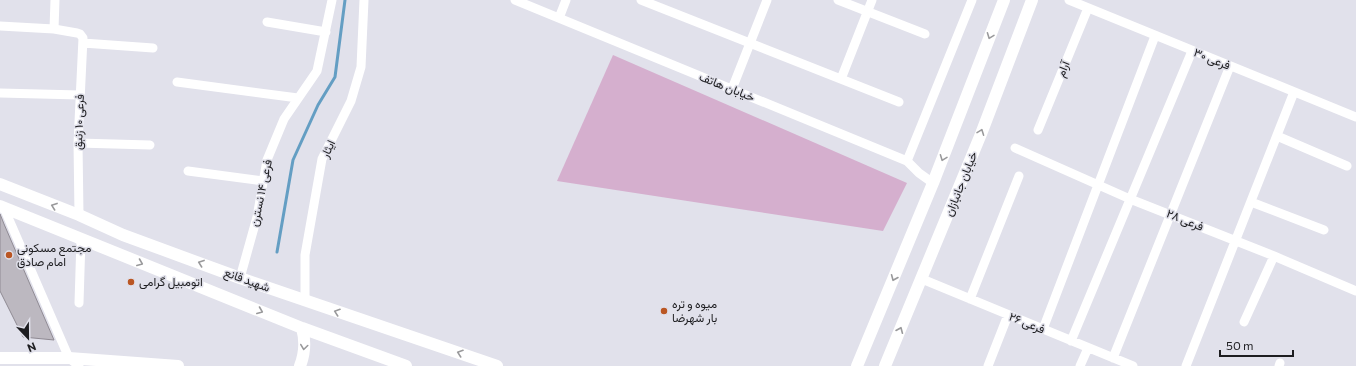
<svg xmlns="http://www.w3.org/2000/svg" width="1356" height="366" viewBox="0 0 1356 366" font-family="Commissioner,Vazirmatn,sans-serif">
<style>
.green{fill:#d5afce}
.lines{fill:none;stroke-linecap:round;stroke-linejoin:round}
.stream{stroke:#649ec3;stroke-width:3}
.building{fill:#bcb8c0;stroke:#8f8a93}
.minor{stroke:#fff;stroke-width:9}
.major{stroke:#fff;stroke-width:12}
.oneway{stroke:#99999b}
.poi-dot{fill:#ba5623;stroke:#e1e1eb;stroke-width:1.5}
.labels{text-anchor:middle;stroke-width:3;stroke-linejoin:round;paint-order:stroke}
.street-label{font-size:12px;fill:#1d1d20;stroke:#e1e1eb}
.poi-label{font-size:12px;fill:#1d1d20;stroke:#e1e1eb;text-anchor:start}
</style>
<rect width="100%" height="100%" fill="#e1e1eb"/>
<!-- green -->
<path class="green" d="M613,55L907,183L883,231L557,181Z"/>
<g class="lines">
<!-- stream -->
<path class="stream" d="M277,252L293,160L318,105L335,77L345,0"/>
</g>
<!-- building -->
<path class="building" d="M0,214L4,224L54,340L23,337L0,291Z"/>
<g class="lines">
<!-- minor -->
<path class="minor" d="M515,0L907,161L919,173L933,183
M641,0L899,102
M838,0L925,34
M1069,0L1356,117
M559,18L566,0
M267,22L326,32
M0,26L54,29L77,33L80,34L83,38L78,143L79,215
M54,29L55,0
M83,43L153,48
M841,79L872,0
M177,82L298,98
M732,89L767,0
M0,93L80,95
M1038,130L1088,8
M1277,136L1347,166
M78,143L150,145
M1015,148L1130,199L1274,256L1356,291
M907,161L972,0
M188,171L263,181
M1251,202L1324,230
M4,208L69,358L79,366
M240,278L257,217L267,160L284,119L317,71L332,0
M922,279L1133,366
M970,299L1019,176
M305,301V255L322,159L351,101L361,67L364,0
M79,303L81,239
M1244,322L1274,256
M1043,329L1155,36
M1071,341L1192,51
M1113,358L1230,66
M988,366L1008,315
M1080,366L1088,348
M1186,366L1294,92
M1279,366L1280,363"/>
<!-- major -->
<path class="major" d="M0,184L79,215L123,235L240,278L497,366
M0,206L302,328L406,366
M0,358H69L178,366
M300,366C305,353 306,342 302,328
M857,366L933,183L1004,0
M885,366L981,134L1032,0"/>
</g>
<!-- one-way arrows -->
<defs><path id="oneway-chevron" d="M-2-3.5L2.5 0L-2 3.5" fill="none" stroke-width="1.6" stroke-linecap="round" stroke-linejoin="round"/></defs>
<g class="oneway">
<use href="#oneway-chevron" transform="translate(990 36) rotate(111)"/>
<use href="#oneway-chevron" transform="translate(981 132) rotate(-69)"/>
<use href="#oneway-chevron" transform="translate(943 158) rotate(111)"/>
<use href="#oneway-chevron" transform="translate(54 206) rotate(-160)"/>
<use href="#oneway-chevron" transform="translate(140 263) rotate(22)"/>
<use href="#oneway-chevron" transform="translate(201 263) rotate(-160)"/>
<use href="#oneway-chevron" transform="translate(894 278) rotate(113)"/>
<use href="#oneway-chevron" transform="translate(260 311) rotate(22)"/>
<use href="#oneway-chevron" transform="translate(337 312) rotate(-161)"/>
<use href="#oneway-chevron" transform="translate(900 330) rotate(-67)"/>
<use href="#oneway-chevron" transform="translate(304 347) rotate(98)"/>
<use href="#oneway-chevron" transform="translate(460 353) rotate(-161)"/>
</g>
<!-- markers -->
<g class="poi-dot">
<circle cx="9" cy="255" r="4"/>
<circle cx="131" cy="282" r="4"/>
<circle cx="664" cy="311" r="4"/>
</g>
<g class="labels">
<!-- street labels -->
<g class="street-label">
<text transform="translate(1212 59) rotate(22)" y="4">فرعی ۳۰</text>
<text transform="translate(1063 69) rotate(-68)" y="4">آرام</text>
<text transform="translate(727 87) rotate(22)" y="4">خیابان هاتف</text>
<text transform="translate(79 122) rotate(-88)" y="4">فرعی ۱۰ زنبق</text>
<text transform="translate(328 149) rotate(-65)" y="4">ایثار</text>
<text transform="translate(961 184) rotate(-68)" y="4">خیابان جانبازان</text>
<text transform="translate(261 193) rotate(-78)" y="4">فرعی ۱۴ نسترن</text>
<text transform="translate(1185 220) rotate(22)" y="4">فرعی ۲۸</text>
<text transform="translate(247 280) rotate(20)" y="4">شهید قانع</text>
<text transform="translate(1027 323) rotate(22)" y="4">فرعی ۲۶</text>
</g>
<!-- poi labels -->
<g class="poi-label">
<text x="17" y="252">مجتمع مسکونی<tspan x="17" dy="14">امام صادق</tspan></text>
<text x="139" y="286">اتومبیل گرامی</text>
<text x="672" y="308">میوه و تره<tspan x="672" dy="14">بار شهرضا</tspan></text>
</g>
</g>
<!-- north arrow -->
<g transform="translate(28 338) rotate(158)" stroke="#e1e1eb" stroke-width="3" paint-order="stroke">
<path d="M0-3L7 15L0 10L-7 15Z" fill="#1d1d20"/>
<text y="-6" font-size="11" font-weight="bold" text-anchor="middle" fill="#1d1d20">N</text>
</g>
<!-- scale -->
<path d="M1220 350v6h73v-6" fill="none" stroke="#1d1d20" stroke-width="2"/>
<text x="1226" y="350" font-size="12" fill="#1d1d20" stroke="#e1e1eb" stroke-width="3" paint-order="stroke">50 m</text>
</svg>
